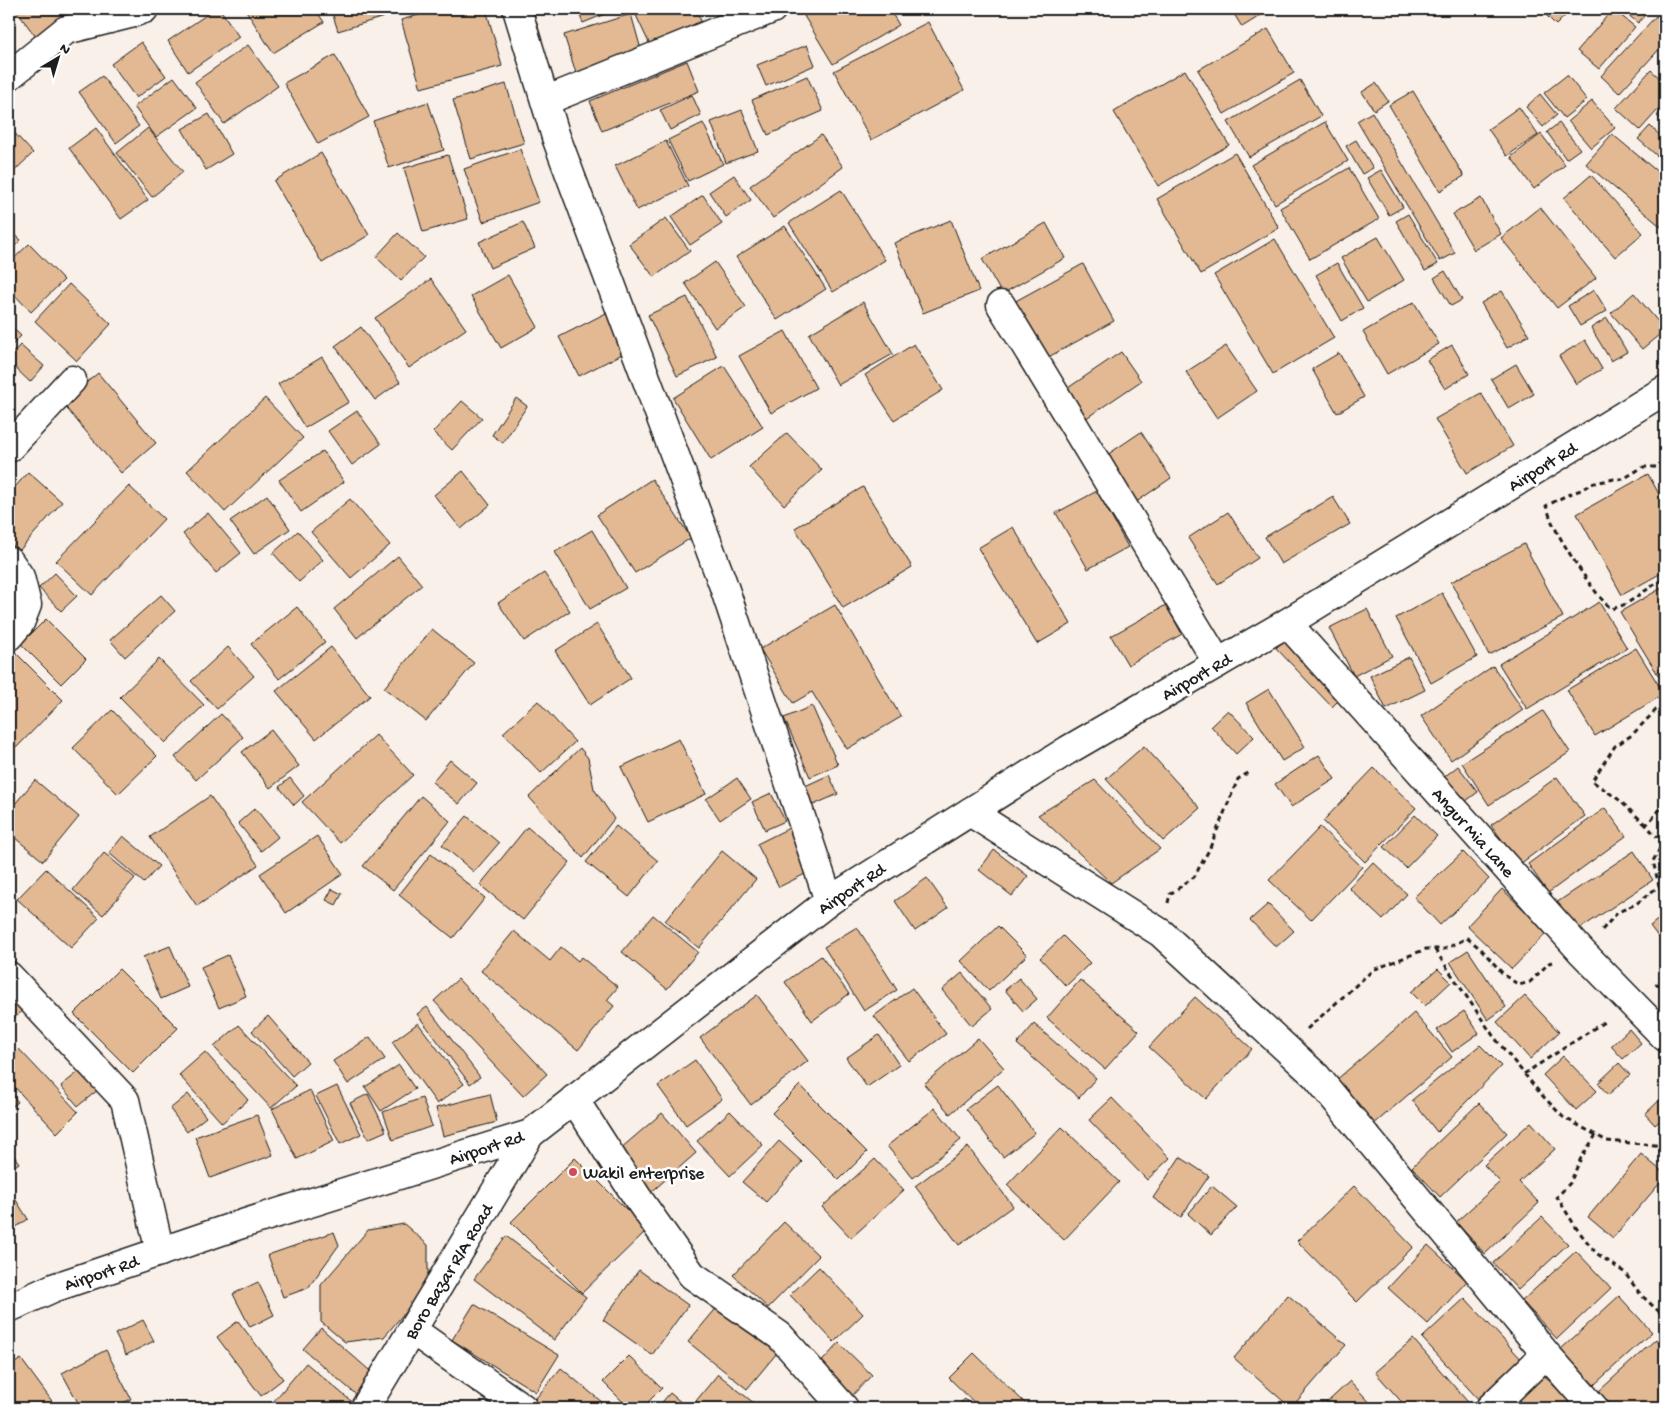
<svg xmlns="http://www.w3.org/2000/svg" width="1674" height="1417" viewBox="0 0 1674 1417" font-family="'Gochi Hand',sans-serif">
<style>
.building{fill:#e3b993;stroke:#1c1c1c}
.lines{fill:none;stroke-linecap:round;stroke-linejoin:round}
.minor-casing{stroke:#1c1c1c;stroke-width:31}
.major-casing{stroke:#1c1c1c;stroke-width:31}
.path{stroke:#1c1c1c;stroke-width:3;stroke-dasharray:5 4;stroke-linecap:butt}
.minor{stroke:#fff;stroke-width:28}
.major{stroke:#fff;stroke-width:28}
.poi-dot{fill:#d1495b;stroke:#fff;stroke-width:2}
.labels{text-anchor:middle;stroke-width:5;stroke-linejoin:round;paint-order:stroke}
.street-label{font-size:18px;fill:#1c1c1c;stroke:#fff}
.poi-label{font-size:18px;fill:#1c1c1c;stroke:#fff;text-anchor:start}
</style>
<rect width="100%" height="100%" fill="#f9f1e9"/>
<filter id="ink" filterUnits="userSpaceOnUse"><feTurbulence type="fractalNoise" baseFrequency=".02" numOctaves="2"/><feDisplacementMap in="SourceGraphic" scale="10" xChannelSelector="R" yChannelSelector="G"/><feConvolveMatrix kernelMatrix="1 2 1 2 8 2 1 2 1" color-interpolation-filters="sRGB"/></filter>
<g filter="url(#ink)">
<!-- building -->
<path class="building" d="M15,9H74L36,37Z
M215,9H220L239,37L188,72L168,41Z
M245,9H315L324,22L273,53Z
M331,9H410L338,31Z
M440,9H486L502,66L421,88L401,20Z
M577,9H617L583,23Z
M633,9H696L701,21L650,45Z
M817,9H889L899,25L833,64L804,16Z
M1231,9H1271L1242,27Z
M1540,9H1572L1556,25Z
M1613,9L1635,27L1599,69L1577,51Z
M1621,9H1650L1638,23Z
M631,14L642,53L576,73L564,35Z
M1656,16L1665,25V43L1619,93L1601,76Z
M928,22L964,90L871,140L834,71Z
M1268,29L1294,73L1224,114L1198,70Z
M141,42L166,76L136,98L111,64Z
M248,45L278,86L224,124L195,82Z
M807,45L815,65L766,86L757,65Z
M335,55L369,117L318,144L284,83Z
M687,61L699,91L602,131L590,101Z
M1185,70L1229,145L1158,186L1114,112Z
M1651,70L1665,83V102L1640,130L1616,108Z
M1567,75L1587,100L1564,118L1544,93Z
M102,76L139,126L116,143L79,92Z
M807,76L823,111L768,135L752,100Z
M174,77L197,108L156,137L134,107Z
M1300,80L1321,116L1249,157L1228,122Z
M1376,83L1388,101L1374,110L1362,92Z
M506,84L524,143L471,159L453,100Z
M1413,91L1464,176L1440,191L1389,105Z
M1540,94L1557,115L1543,127L1526,107Z
M692,95L701,115L670,130L660,110Z
M1592,101L1615,128L1591,148L1568,121Z
M428,102L444,150L389,168L373,121Z
M1665,106V123L1657,116Z
M1519,107L1538,135L1507,156L1488,129Z
M742,110L758,151L726,163L711,122Z
M1372,112L1455,253L1440,261L1357,121Z
M209,114L232,154L206,170L182,129Z
M1325,122L1348,161L1275,204L1251,165Z
M703,123L723,164L688,181L668,140Z
M1559,123L1580,149L1566,159L1547,132Z
M1650,126L1665,140V160L1664,162L1638,139Z
M9,127L33,153L9,176Z
M96,128L148,200L121,219L69,148Z
M148,128L183,172L152,197L117,153Z
M1541,134L1565,165L1534,189L1511,157Z
M1612,134L1665,178V230L1586,164Z
M821,135L843,167L773,218L750,186Z
M1356,140L1373,168L1362,174L1346,146Z
M666,141L688,186L637,210L615,166Z
M520,149L539,202L483,222L464,169Z
M321,153L369,235L322,263L274,181Z
M1235,153L1279,228L1201,274L1157,199Z
M448,155L468,219L423,232L404,168Z
M1349,168L1379,219L1310,259L1280,208Z
M1381,170L1403,207L1389,215L1367,178Z
M734,175L751,200L726,217L709,192Z
M1591,175L1643,233L1615,257L1564,198Z
M841,190L885,260L833,292L789,223Z
M703,195L722,224L690,245L671,217Z
M1481,198L1501,234L1474,250L1453,214Z
M1540,207L1596,278L1557,308L1501,238Z
M1408,214L1438,264L1425,271L1396,221Z
M666,218L690,251L654,277L629,244Z
M951,220L979,291L923,313L894,243Z
M523,222L535,248L490,268L479,242Z
M1046,223L1065,258L1002,294L982,259Z
M785,226L826,289L777,320L736,257Z
M9,229L21,240L9,252Z
M398,233L424,257L401,281L376,257Z
M1378,237L1404,280L1367,302L1341,258Z
M1275,239L1334,338L1273,374L1214,275Z
M29,244L64,280L31,312L9,289V263Z
M715,262L746,307L715,328L685,283Z
M1337,263L1363,308L1342,321L1316,275Z
M1083,264L1114,321L1043,360L1012,303Z
M1445,271L1462,300L1451,306L1434,278Z
M508,275L538,327L501,348L471,296Z
M431,279L466,329L409,368L375,318Z
M69,284L111,324L77,361L35,321Z
M1594,290L1607,311L1580,326L1568,306Z
M1502,291L1529,335L1507,348L1481,303Z
M1634,293L1665,330L1642,349L1611,313Z
M687,297L717,357L677,376L648,315Z
M863,302L893,354L838,385L809,334Z
M1414,302L1439,344L1387,374L1363,332Z
M610,311L630,350L579,376L559,337Z
M1607,318L1627,352L1611,361L1591,328Z
M9,324L21,336L9,348Z
M361,327L400,382L375,400L335,346Z
M785,331L816,388L771,413L739,356Z
M1585,340L1602,369L1576,384L1559,356Z
M914,344L943,390L894,420L865,375Z
M20,345L44,366L30,382L9,362V357Z
M1452,345L1469,374L1445,389L1427,360Z
M1226,346L1257,391L1217,418L1186,372Z
M1121,352L1141,381L1082,421L1062,392Z
M1339,353L1364,397L1337,413L1312,369Z
M322,357L349,402L305,428L278,384Z
M1516,364L1534,394L1509,409L1491,379Z
M724,366L763,427L711,460L673,398Z
M98,373L156,443L121,473L62,403Z
M1481,393L1513,446L1467,473L1435,419Z
M265,398L303,438L225,512L187,471Z
M516,398L527,406L503,443L492,435Z
M462,401L482,418L452,450L433,432Z
M357,411L381,444L352,465L328,431Z
M1141,432L1171,478L1132,505L1101,459Z
M787,433L822,470L784,505L749,467Z
M323,451L344,482L301,512L279,480Z
M463,471L490,505L461,529L434,495Z
M28,472L62,502L19,551L9,542V494Z
M1648,474L1665,505V571L1622,595L1577,514Z
M652,479L691,538L635,573L597,515Z
M129,486L164,519L92,595L56,561Z
M863,487L912,567L843,608L795,528Z
M1097,491L1128,547L1088,569L1056,513Z
M267,495L290,529L254,554L230,521Z
M1333,497L1350,524L1281,564L1265,537Z
M350,499L390,545L351,578L311,532Z
M1228,512L1258,558L1218,584L1188,538Z
M208,513L241,553L216,573L183,534Z
M1013,527L1071,624L1037,644L978,548Z
M592,530L626,588L590,609L555,552Z
M298,531L323,560L299,582L273,553Z
M1524,544L1563,617L1489,655L1451,582Z
M398,556L422,585L357,638L334,609Z
M55,573L77,596L61,611L39,588Z
M544,573L570,611L524,641L498,603Z
M1665,586V671L1658,675L1620,612Z
M1442,593L1477,657L1431,683L1396,618Z
M161,595L175,611L125,657L110,640Z
M1599,602L1627,648L1527,709L1499,664Z
M835,605L901,717L847,749L812,692L793,703L760,649Z
M1166,605L1182,634L1128,665L1111,636Z
M297,607L325,642L279,679L251,644Z
M1367,609L1392,656L1354,676L1329,628Z
M46,619L86,659L61,684L21,644Z
M597,624L631,678L590,705L555,651Z
M432,629L474,663L426,721L384,688Z
M1292,633L1347,692L1332,707L1276,648Z
M228,647L254,676L217,709L191,681Z
M331,647L370,696L316,739L276,691Z
M11,648L63,700L17,747L9,739V650Z
M1636,648L1664,694L1595,736L1567,690Z
M1409,657L1425,690L1386,709L1370,676Z
M159,659L204,705L165,743L120,697Z
M1493,666L1523,710L1451,760L1421,716Z
M1269,689L1305,747L1282,761L1246,703Z
M538,701L575,742L541,773L503,733Z
M812,706L838,765L810,777L784,718Z
M112,710L157,756L118,794L73,748Z
M1228,710L1254,737L1236,754L1211,726Z
M1543,711L1570,752L1489,805L1462,763Z
M221,714L243,737L196,780L175,757Z
M271,730L299,766L270,788L242,752Z
M376,735L413,775L340,843L302,802Z
M679,739L706,794L648,822L621,767Z
M1144,746L1200,808L1163,841L1106,779Z
M580,748L588,758L594,789L614,819L583,858L529,797Z
M1319,755L1335,779L1291,807L1275,784Z
M450,760L477,783L459,804L432,782Z
M1458,766L1478,792L1458,807L1439,781Z
M1374,768L1416,808L1365,862L1323,821Z
M829,775L838,794L811,806L803,787Z
M1557,777L1585,816L1520,864L1491,825Z
M290,778L304,796L294,805L279,787Z
M737,778L751,799L720,820L706,799Z
M35,780L79,817L43,861L9,833V811Z
M1095,780L1160,849L1111,883L1038,815Z
M771,793L785,821L765,830L752,802Z
M210,796L258,865L197,906L150,837Z
M421,796L450,821L393,890L363,866Z
M255,808L278,837L261,851L238,823Z
M1605,808L1626,836L1548,893L1528,864Z
M1415,815L1437,836L1406,868L1384,847Z
M467,816L499,843L474,872L442,845Z
M616,826L658,861L629,897L586,862Z
M793,826L815,869L779,887L757,844Z
M527,827L570,862L523,920L480,885Z
M1320,827L1362,867L1311,920L1269,880Z
M123,836L159,866L144,883L109,853Z
M317,836L343,874L286,913L260,874Z
M994,850L1028,876L1012,896L979,870Z
M722,851L756,879L699,948L665,921Z
M1634,851L1653,880L1575,932L1556,903Z
M1463,852L1489,879L1440,925L1414,897Z
M104,853L135,878L103,915L73,890Z
M431,854L485,898L453,938L399,895Z
M1373,862L1407,894L1383,920L1349,888Z
M46,869L99,918L71,948L17,899Z
M927,878L948,908L915,931L895,901Z
M332,889L342,894L336,905L326,900Z
M1502,889L1547,932L1512,969L1467,926Z
M1268,904L1294,931L1276,947L1250,920Z
M1665,914V946L1650,926Z
M653,915L698,952L667,989L622,952Z
M998,926L1027,955L989,991L961,961Z
M857,927L897,990L864,1011L824,947Z
M514,931L550,961L561,947L578,961L581,957L618,987L607,1000L614,1006L578,1050L481,971Z
M1063,936L1090,963L1066,986L1040,958Z
M170,946L188,987L161,999L143,957Z
M1468,950L1506,1007L1488,1020L1450,962Z
M228,955L246,996L219,1008L201,967Z
M821,956L849,994L812,1021L785,982Z
M119,969L178,1028L133,1073L74,1014Z
M1438,969L1451,982L1425,1006L1411,992Z
M962,973L992,1009L972,1026L942,990Z
M1019,978L1037,999L1023,1011L1005,990Z
M458,979L547,1074L523,1096L434,1001Z
M1080,980L1139,1031L1105,1069L1047,1018Z
M912,988L946,1034L909,1061L874,1016Z
M757,995L808,1061L751,1105L700,1038Z
M1525,996L1559,1032L1530,1059L1497,1022Z
M9,997L22,1010L9,1024Z
M1195,997L1252,1049L1206,1099L1149,1047Z
M427,1007L480,1077L470,1084L417,1014Z
M1464,1011L1479,1033L1452,1052L1437,1030Z
M1414,1013L1452,1057L1373,1125L1335,1081Z
M268,1016L308,1062L292,1076L252,1031Z
M418,1023L464,1084L437,1104L392,1042Z
M1034,1024L1096,1078L1079,1098L1017,1044Z
M239,1025L296,1086L271,1108L214,1047Z
M1629,1029L1641,1043L1623,1059L1611,1046Z
M879,1035L899,1065L867,1087L846,1058Z
M370,1037L385,1059L348,1084L333,1061Z
M978,1038L1004,1068L950,1114L924,1084Z
M1480,1045L1501,1066L1437,1132L1412,1100Z
M19,1049L78,1112L57,1133L9,1081V1059Z
M205,1052L248,1100L222,1123L179,1075Z
M1563,1056L1597,1091L1576,1110L1543,1075Z
M695,1060L722,1099L686,1125L658,1086Z
M1619,1063L1630,1075L1608,1095L1598,1083Z
M399,1065L415,1089L381,1111L365,1087Z
M86,1066L103,1086L78,1106L61,1086Z
M800,1085L867,1152L839,1180L772,1113Z
M998,1085L1035,1133L1003,1157L966,1109Z
M337,1086L361,1134L340,1144L316,1096Z
M310,1090L334,1141L297,1159L272,1109Z
M9,1091L18,1102L9,1109Z
M188,1094L206,1117L187,1132L170,1109Z
M368,1094L386,1131L368,1139L350,1103Z
M490,1094L497,1122L443,1136L436,1108Z
M1665,1095V1116L1655,1125L1645,1114Z
M422,1098L432,1126L393,1140L383,1112Z
M1112,1098L1170,1158L1147,1180L1089,1120Z
M1479,1103L1507,1133L1440,1197L1412,1167Z
M935,1108L961,1140L913,1178L887,1146Z
M730,1111L763,1145L730,1176L697,1141Z
M662,1113L696,1153L648,1195L613,1155Z
M257,1115L273,1155L210,1178L195,1137Z
M1531,1122L1555,1149L1519,1182L1539,1203L1485,1254L1456,1222L1500,1182L1484,1165Z
M1062,1127L1119,1182L1064,1240L1007,1185Z
M779,1141L802,1162L766,1202L742,1182Z
M968,1147L1013,1206L959,1245L915,1186Z
M9,1149L19,1163L9,1170Z
M1641,1154L1665,1174V1177L1613,1238L1588,1217Z
M1180,1157L1209,1176L1181,1217L1153,1198Z
M575,1158L647,1230L582,1293L511,1222Z
M875,1159L904,1190L851,1238L822,1207Z
M1212,1186L1237,1207L1211,1235L1188,1214Z
M1354,1186L1413,1247L1357,1302L1297,1241Z
M9,1189L28,1219L9,1232Z
M1542,1217L1568,1244L1518,1290L1493,1263Z
M784,1222L819,1256L768,1308L733,1275Z
M404,1224L428,1245V1285L384,1337L345,1342L321,1322V1285L368,1230Z
M334,1232L339,1245L308,1288L283,1297L268,1255Z
M506,1236L586,1297L554,1340L474,1279Z
M1428,1245L1467,1281L1428,1324L1388,1288Z
M1576,1251L1611,1288L1557,1339L1522,1301Z
M819,1267L863,1314L834,1342L790,1295Z
M639,1270L688,1305L652,1355L603,1320Z
M258,1282L274,1315L250,1327L233,1294Z
M1288,1295L1346,1345L1291,1408L1234,1358Z
M1619,1296L1652,1332L1594,1385L1561,1349Z
M1465,1298L1523,1361L1480,1401L1422,1338Z
M474,1304L559,1355L536,1392L452,1340Z
M719,1305L777,1353L747,1389L688,1342Z
M143,1320L154,1341L126,1355L115,1334Z
M238,1321L283,1379L261,1396L217,1337Z
M321,1328L377,1377L359,1397L303,1349Z
M1413,1339L1473,1408H1407L1375,1372Z
M1656,1339L1665,1349V1404L1661,1408H1613L1598,1392Z
M839,1343L872,1375L846,1402L814,1370Z
M106,1350L131,1399L113,1408H81L62,1373Z
M974,1353L1030,1408H980L949,1378Z
M629,1356L662,1388L642,1408H629L603,1382Z
M21,1359L57,1408H9V1367Z
M306,1363L358,1407L357,1408H268Z
M561,1368L609,1408H536L531,1404Z
M1540,1371L1575,1408H1502Z
M718,1374L760,1408H705L696,1401Z
M1350,1381L1375,1408H1321Z
M670,1393L688,1408H657Z
M965,1399L973,1408H954Z"/>
<g class="lines">
<!-- minor casing -->
<g class="minor-casing">
<path id="minor" d="M517,9L556,137L723,584L829,901
M9,76L66,30L130,14L144,9
M545,101L772,9
M1001,305L1218,663
M9,448L72,380
M9,561L20,577L27,605L20,623L9,636
M1287,623L1581,951L1665,1037
M970,812L1161,933L1316,1076L1546,1354L1594,1408
M9,976L125,1100L160,1252
M574,1099L637,1197L692,1275L780,1336L844,1408
M412,1330L523,1408
M365,1408L530,1134
M1490,1408L1546,1354"/>
</g>
<!-- major casing -->
<g class="major-casing">
<path id="major" d="M9,1308L53,1288L236,1226L530,1134L829,901L1068,750L1287,623L1665,390"/>
</g>
<!-- path -->
<path class="path" d="M1665,468L1656,467H1643L1623,479H1614L1590,484L1581,490L1567,495L1546,506C1549,512 1550,519 1553,524C1562,543 1596,598 1612,609L1626,604L1658,582L1665,580
M1646,825L1618,799L1592,781L1615,746L1632,735L1656,710L1665,707
M1659,886L1665,896
M1168,903L1170,894L1194,877L1209,850L1238,779L1250,772
M1602,930L1618,912L1636,904L1659,886L1653,861L1663,843L1661,837L1656,836L1646,825L1665,804
M1435,950L1494,1037L1540,1093L1563,1117L1607,1141L1665,1146
M1655,984L1665,985
M1307,1029L1373,970L1426,949H1445L1467,938L1481,949L1504,975L1519,985L1530,982L1549,963L1552,962
M1524,1074L1607,1020
M1596,1135L1581,1158L1570,1183L1557,1197L1577,1229L1596,1253L1624,1272L1641,1295L1665,1317"/>
<!-- minor -->
<use href="#minor" class="minor"/>
<!-- major -->
<use href="#major" class="major"/>
</g>
</g>
<!-- markers -->
<circle class="poi-dot" cx="573" cy="1172" r="5"/>
<g class="labels">
<!-- street labels -->
<g class="street-label">
<text transform="translate(1542 466) rotate(-32)" y="6">Airport Rd</text>
<text transform="translate(1196 676) rotate(-30)" y="6">Airport Rd</text>
<text transform="translate(1474 832) rotate(48)" y="6">Angur Mia Lane</text>
<text transform="translate(851 888) rotate(-34)" y="6">Airport Rd</text>
<text transform="translate(486 1147) rotate(-18)" y="6">Airport Rd</text>
<text transform="translate(448 1271) rotate(-59)" y="6">Boro Bazar R/A Road</text>
<text transform="translate(101 1272) rotate(-19)" y="6">Airport Rd</text>
</g>
<!-- poi labels -->
<g class="poi-label">
<text x="583" y="1178">Wakil enterprise</text>
</g>
</g>
<!-- margin -->
<rect width="1674" height="1417" fill="none" stroke="#fff" stroke-width="30"/>
<rect x="15" y="15" width="1644" height="1387" fill="none" stroke="#1c1c1c" stroke-width="2" filter="url(#ink)"/>
<!-- north arrow -->
<g transform="translate(58 58) rotate(38)" stroke="#ffffff" stroke-width="4" paint-order="stroke">
<path d="M0-4L9 19L0 12L-9 19Z" fill="#1c1c1c"/>
<text y="-8" font-size="14" font-weight="bold" text-anchor="middle" fill="#1c1c1c">N</text>
</g>
</svg>
